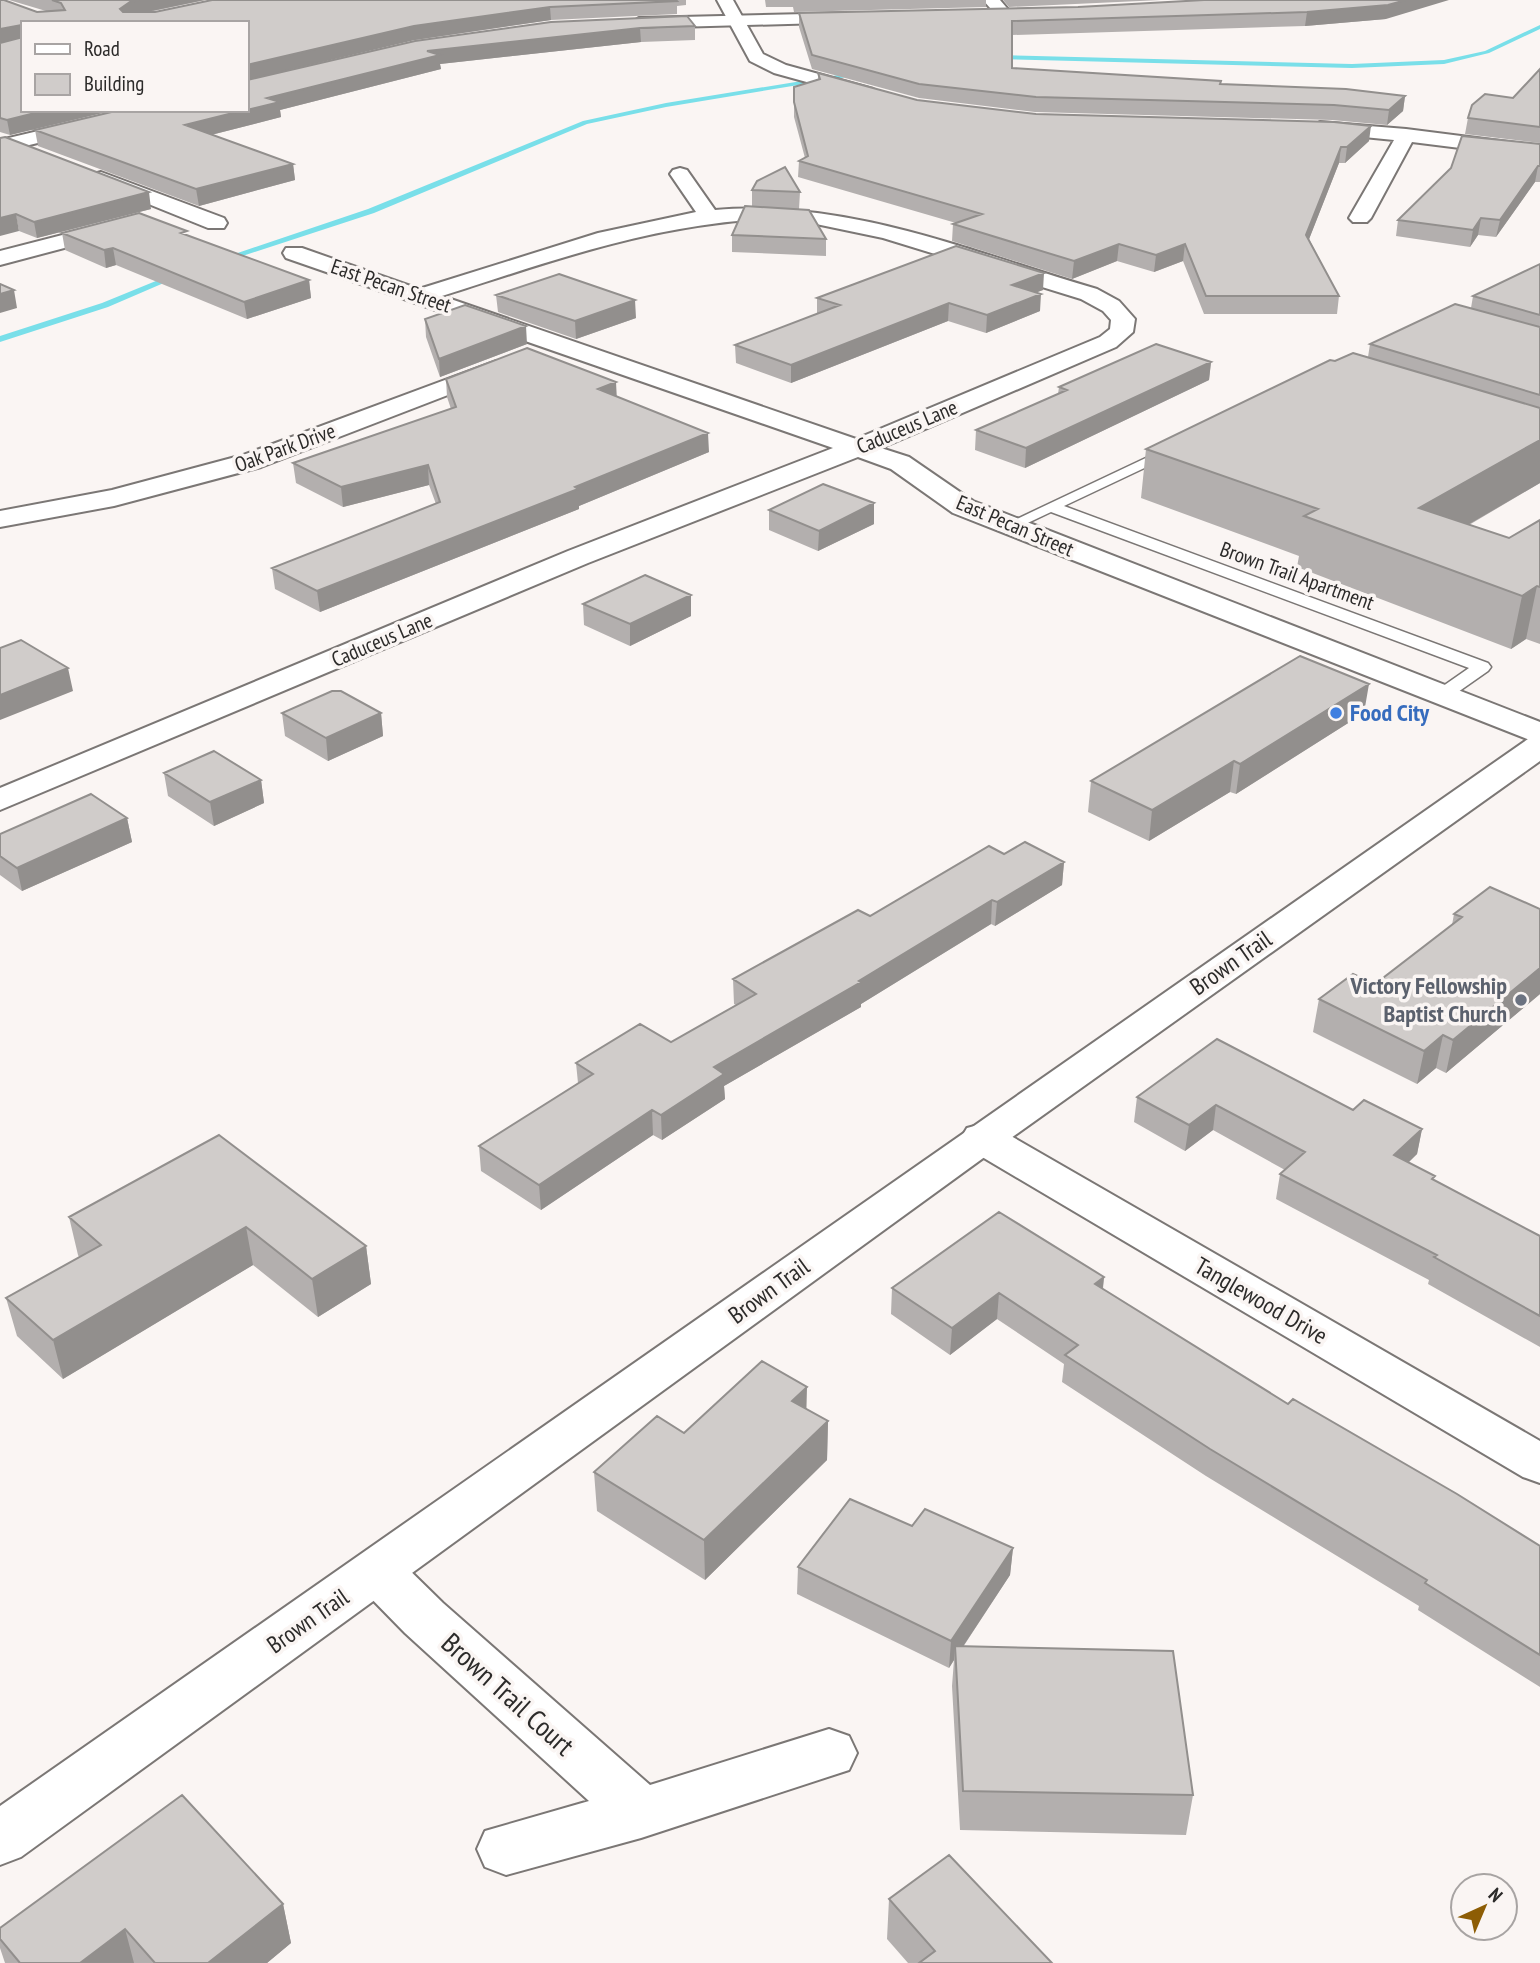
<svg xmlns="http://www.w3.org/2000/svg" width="1540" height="1963" viewBox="0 0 1540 1963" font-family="'PT Sans Narrow',sans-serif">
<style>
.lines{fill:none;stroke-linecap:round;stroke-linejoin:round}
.stream{fill:#79dfe9;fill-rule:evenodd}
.lane-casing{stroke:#7b7775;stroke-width:3}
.street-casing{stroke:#7b7775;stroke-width:4}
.secondary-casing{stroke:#7b7775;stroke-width:4}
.lane{fill:#fff;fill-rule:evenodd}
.street{fill:#fff;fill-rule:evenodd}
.secondary{fill:#fff;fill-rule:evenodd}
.wall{fill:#b3afae}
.shaded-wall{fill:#928f8d}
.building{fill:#d0ccca;stroke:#928f8d;stroke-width:2}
.shop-dot{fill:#3f7fe0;stroke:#faf5f3;stroke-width:2.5}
.worship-dot{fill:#6b7280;stroke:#faf5f3;stroke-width:2.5}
.labels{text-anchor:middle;stroke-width:7;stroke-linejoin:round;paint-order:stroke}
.far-street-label{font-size:21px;fill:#2c2b2a;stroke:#faf5f3}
.shop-label{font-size:24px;font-weight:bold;fill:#366cbe;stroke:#faf5f3;text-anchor:start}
.street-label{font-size:24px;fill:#2c2b2a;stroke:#faf5f3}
.worship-label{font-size:24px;font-weight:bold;fill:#5b616d;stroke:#faf5f3;text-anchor:end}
.near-street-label{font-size:28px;fill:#2c2b2a;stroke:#faf5f3}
</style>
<rect width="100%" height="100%" fill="#faf5f3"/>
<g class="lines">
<!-- stream -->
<path class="stream" d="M1540,25V29L1489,53L1444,64L1352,68L995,59L992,57L995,55L1352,64L1444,60L1485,51Z
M857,72L859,75L666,107L587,124L374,213L224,262L217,260L368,209L583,121L666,103Z
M173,274L180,276L108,307L0,342V336L102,303Z"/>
<!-- lane casing -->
<g class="lane-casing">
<path id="lane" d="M1169,447L1176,451L1174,454L1064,506L1488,663L1491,667L1488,671L1448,699H1436L1433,695L1436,691L1469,668L1051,512L1015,529H1005L1002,526Z"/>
</g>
<!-- street casing -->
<g class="street-casing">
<path id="street" d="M717,0H733L763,54L786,65L873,89L876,93L867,98L861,97L774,73L750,61Z
M983,0H1000L1012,14L1010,17H998Z
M1320,122L1406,129L1540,146V158L1412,142L1371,218L1367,222H1353L1349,218L1394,140L1313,132L1310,128Z
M680,168L687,170L715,210C850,199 971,252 1097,289L1119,301L1135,319L1133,332L1116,347L881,448L909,457L973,501L1540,722V744L953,513L891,469L858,457L588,563L0,810V788L568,551L833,448L286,258L283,253L286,248H302L419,289L598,233L696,212L670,174L673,170ZM748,220L816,224L883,238L1081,299L1103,311L1111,320L1110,329L1100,337L856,439L442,296C546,263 638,229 748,220Z
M101,172L224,218L227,223L224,228H208L94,182L91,178L94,174Z
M113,222L121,223L124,228L121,233L0,265V251Z
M496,361L505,363L508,368L505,373L261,467L114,506L0,527V511L112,490L243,455Z
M982,1124L997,1128L1540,1441V1483L1523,1477L967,1148L961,1138L967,1128Z
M378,1551L396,1557L443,1603L650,1785L829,1729L849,1736L857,1753L849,1770L641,1838L506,1875L485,1867L477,1849L485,1831L589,1801L405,1633L360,1587L352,1572L360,1557Z"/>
</g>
<!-- secondary casing -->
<g class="secondary-casing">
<path id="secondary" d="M852,13L858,14L860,18L858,22L639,28L631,23L639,18Z
M127,110H161L159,114L0,152V140Z
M1540,736V761L997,1148L21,1857L0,1865V1806L1528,739Z"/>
</g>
<!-- lane -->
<use href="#lane" class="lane"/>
<!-- street -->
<use href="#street" class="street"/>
<!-- secondary -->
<use href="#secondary" class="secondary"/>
</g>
<!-- wall -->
<path class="wall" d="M0,0L37,12L46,11L9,0H205L149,12H155L212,0H686V5L677,6V14L551,20L415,40L247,23L23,110H115L10,135L0,132Z
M765,0H986V7L794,12L793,7H766Z
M1003,0H1161L1009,7Z
M1204,0L1386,19L1305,26L1012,35V68L1220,84L1405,96L1403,111L1387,125L1332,120L1035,112L919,98L812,69L799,27V13L1078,7Z
M695,26V40L641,42L440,64L441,69L280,110L281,117L211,135L293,164L295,180L199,206L38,146L35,130L415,41Z
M1540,69V143L1465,134L1468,118L1513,98Z
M818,73L917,100L1036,114L1369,141L1345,163H1339L1309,239L1339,296L1337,314H1204L1183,261L1154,272L1117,261L1072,279L952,241L953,224L956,223L798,177L799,161L805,158L794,117V87L818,80Z
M0,138L151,209L37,238L19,231Z
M1540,144V182H1535L1496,237L1478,235L1470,247L1396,236L1398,220Z
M752,190L800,192L799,209L826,239V256L732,252V235L752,206Z
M62,233L187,235L309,280L311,298L247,319L116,265L106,268L65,250Z
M1540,264V483L1469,525L1509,538L1540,520V644L1526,639L1511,649L1297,567L1299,556L1141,498L1146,449L1335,361L1368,357L1370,344L1471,308L1473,296Z
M1043,290L1037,292L1040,311L986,333L948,321L791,383L736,363L735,345L817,314V298Z
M496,295L636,318L576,339L498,312Z
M425,319L527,344L440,377L426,337Z
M1211,362L1209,380L1025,468L975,450L976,430L1058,394L1059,387Z
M446,379L617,397L709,452L579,506V509L320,612L275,589L272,568L436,504L429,485L343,507L296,483L293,463L451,409L447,397Z
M769,510L874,524L818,551L769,530Z
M583,604L691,616L630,646L584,625Z
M282,713H381L383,736L328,761L285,736Z
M1364,713L1236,794L1230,792L1149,841L1088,812L1091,781Z
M164,773L261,780L264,803L214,826L168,796Z
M127,818L132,842L22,891L0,875V834Z
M1004,854L1064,862L1062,885L995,926L991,924L861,1004V1007L724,1086L725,1099L662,1140L653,1135L541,1210L481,1171L479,1146L578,1083L576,1063L671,1042L736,1005L734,1004L733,979Z
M1540,909V994L1446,1073L1436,1068L1417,1084L1313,1032L1319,999L1375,984L1452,925L1454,914Z
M1137,1097L1353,1110L1422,1129L1417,1154L1409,1162L1434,1180L1540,1236V1347L1428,1284L1429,1280L1276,1199L1280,1174L1285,1170L1213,1130L1185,1151L1134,1122Z
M219,1135L366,1246L371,1284L318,1317L253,1265L63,1379L17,1336L6,1298L79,1257L78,1255L69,1217Z
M1104,1277L1103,1289L1288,1404L1540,1546V1687L1418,1610L1419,1606L1206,1476L1062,1382L1064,1364L997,1319L950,1355L891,1314L892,1288Z
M828,1421L827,1460L705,1580L597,1511L594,1472L684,1433Z
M912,1526L1013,1548L1010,1575L963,1647L1193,1795L1186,1835L960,1830L952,1686L954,1660L949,1668L797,1594L798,1567Z
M889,1899L1052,1963H908L887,1939Z
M283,1904L291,1943L267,1963H5L0,1948V1928Z"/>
<!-- shaded-wall -->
<path class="shaded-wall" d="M139,0H205L132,15L122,23L120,9L130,2Z
M1406,0H1449L1386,19L1305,26L1307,12Z
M550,7L551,20L415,40L247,80V65L414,26Z
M22,25L23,39L0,44V29Z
M640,28L641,42L440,64L441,69L280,110L281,117L187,141L185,125L267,98L427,51Z
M1405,96L1403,111L1387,125L1389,110Z
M47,110H115L10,135L7,120Z
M1371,126L1369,141L1345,163L1347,147Z
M1341,147L1339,163L1304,252L1306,235Z
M293,164L295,180L199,206L196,189Z
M1538,166L1535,182L1496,237L1500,220Z
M149,192L151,209L37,238L34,222Z
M16,214L19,231L0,236V218Z
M1481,218L1478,235L1470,247L1473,230Z
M1119,244L1117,261L1072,279L1074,261Z
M1185,244L1183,261L1154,272L1156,255Z
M113,248L116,265L106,268L104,250Z
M1044,273L1043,290L1011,302L1012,285Z
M309,280L311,298L247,319L244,302Z
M14,290L17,308L0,313V294Z
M1041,294L1040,311L986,333L987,315Z
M635,300L636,318L576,339L575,321Z
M949,303L948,321L791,383V365Z
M526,326L527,344L440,377L439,359Z
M1211,362L1209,380L1025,468L1026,448Z
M616,382L617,401L598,389Z
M708,433L709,452L579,506V509L320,612L317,591Z
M1540,440V483L1414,556L1419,508Z
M428,465L429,485L343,507L341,487Z
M874,503V524L818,551L819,531Z
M1537,586L1526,639L1511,649L1522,596Z
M691,595V616L630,646V624Z
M68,668L73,691L0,720V695Z
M1369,684L1364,713L1236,794L1240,764Z
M381,713L383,736L328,761L326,738Z
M1234,761L1230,792L1149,841L1152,810Z
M261,780L264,803L214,826L210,802Z
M127,818L132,842L22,891L17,868Z
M1064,862L1062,885L995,926L997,902Z
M992,900L991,924L861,1004V1007L724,1086L725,1099L662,1140L661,1115L714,1067Z
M1540,968V994L1446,1073L1453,1040Z
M1443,1035L1436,1068L1417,1084L1424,1051Z
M1216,1105L1213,1130L1185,1151L1189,1125Z
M652,1110L653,1135L541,1210L539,1185Z
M1422,1129L1417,1154L1389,1181L1394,1155Z
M246,1227L253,1265L63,1379L53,1340Z
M366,1246L371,1284L318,1317L312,1279Z
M1104,1277L1101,1303L1095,1284Z
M999,1293L997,1319L950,1355L952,1328Z
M807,1387L806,1425L792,1401Z
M828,1421L827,1460L705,1580L704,1540Z
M1013,1548L1010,1575L956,1657L955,1646L954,1660L949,1668L951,1641Z
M283,1904L291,1943L267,1963H208Z
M125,1929L134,1963H80Z"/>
<!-- building -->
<path class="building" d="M0,0H4L37,12L65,10L61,3L52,0H139L130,2L120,9L123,12H155L212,0H676L677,1L550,7L414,26L247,65V23H23V33L22,25L0,29Z
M1204,0H1406L1388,5L1307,12L1012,21V68L1221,81L1220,84L1346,89L1405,96L1389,110L1334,105L1036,97L919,84L812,55L799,13L1078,7Z
M687,16L695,26L640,28L427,51L440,55L267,98L280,102L247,110V80L415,41L551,22Z
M23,37V110H47L7,120L0,118V43Z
M1540,69V127L1468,118L1472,105L1485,94L1513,98Z
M818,73L917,100L1036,114L1334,122L1371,126L1347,147H1341L1306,235L1339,296H1206L1185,244L1156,255L1119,244L1074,261L953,224L982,214L799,161L808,156L794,102V87L820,79Z
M120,110H245L185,125L293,164L196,189L35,130Z
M1462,136L1540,144V166H1538L1500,220L1481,218L1473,230L1398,220L1451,168Z
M5,137L149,192L34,222L16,214L0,218V138Z
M785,167L800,192L752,190L757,181Z
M745,206L809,210L826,239L732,235Z
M139,213L187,231L181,233L309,280L244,302L113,248L104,250L62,233Z
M956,246L1044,273L1012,285L1041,294L987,315L949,303L791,365L735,345L840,305L817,298Z
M1540,264V315L1473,296Z
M559,274L635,300L575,321L496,295Z
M0,284L14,290L0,294Z
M1455,304L1540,327V395L1370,344Z
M465,305L526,326L439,359L425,319Z
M1156,344L1211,362L1026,448L976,430L1067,390L1059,387Z
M527,348L616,382L598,389L708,433L575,487L578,489L317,591L272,568L440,502L428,465L341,487L293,463L456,407L446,379Z
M1353,353L1540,408V440L1419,508L1509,538L1540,520V587L1537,586L1522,596L1304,516L1318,509L1146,449L1330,360L1335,361Z
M823,484L874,503L819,531L769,510Z
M645,575L691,595L630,624L583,604Z
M21,640L68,668L0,695V648Z
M1300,656L1369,684L1240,764L1234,761L1152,810L1091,781Z
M332,691H341L381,713L326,738L282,713Z
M214,751L261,780L210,802L164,773Z
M91,794L127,818L17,868L0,856V834Z
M1025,842L1064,862L997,902L992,900L859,981L861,982L714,1067L724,1074L661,1115L652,1110L539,1185L479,1146L593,1074L576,1063L640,1024L671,1042L756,994L733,979L858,910L870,916L989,846L1004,854Z
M1490,887L1540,909V968L1453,1040L1443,1035L1424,1051L1319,999L1353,974L1375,984L1462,917L1454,914Z
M1217,1039L1353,1110L1364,1100L1422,1129L1394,1155L1435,1176L1432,1179L1540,1236V1316L1434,1257L1437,1255L1280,1174L1305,1152L1216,1105L1189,1125L1137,1097Z
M219,1135L366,1246L312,1279L246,1227L53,1340L6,1298L101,1245L69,1217Z
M999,1212L1104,1277L1095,1284L1288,1404L1293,1399L1457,1494L1540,1546V1655L1425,1583L1427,1580L1210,1449L1065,1355L1078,1345L999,1293L952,1328L892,1288Z
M762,1361L807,1387L792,1401L828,1421L704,1540L594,1472L657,1416L684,1433Z
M850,1499L912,1526L925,1509L1013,1548L951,1641L798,1567Z
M955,1646L1173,1651L1193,1795L963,1791Z
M182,1795L283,1904L208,1963H155L125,1929L80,1963H20L0,1939V1928Z
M949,1855L1052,1963H919L935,1951L889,1899Z"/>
<!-- markers -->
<circle class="shop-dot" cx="1336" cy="713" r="7"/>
<circle class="worship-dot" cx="1521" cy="1000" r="7"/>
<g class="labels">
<!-- far-street labels -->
<g class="far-street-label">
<text transform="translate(391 286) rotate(19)" y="7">East Pecan Street</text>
<text transform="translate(907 427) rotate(-23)" y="7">Caduceus Lane</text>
<text transform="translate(285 448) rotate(-20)" y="7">Oak Park Drive</text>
<text transform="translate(1015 526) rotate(23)" y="7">East Pecan Street</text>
<text transform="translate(1297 576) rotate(20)" y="7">Brown Trail Apartment</text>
<text transform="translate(382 640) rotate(-23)" y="7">Caduceus Lane</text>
</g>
<!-- shop labels -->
<g class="shop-label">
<text x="1350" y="721">Food City</text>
</g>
<!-- street labels -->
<g class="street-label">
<text transform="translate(1231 963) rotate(-35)" y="8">Brown Trail</text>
<text transform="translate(769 1291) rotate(-36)" y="8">Brown Trail</text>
<text transform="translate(1261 1301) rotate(30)" y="8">Tanglewood Drive</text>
<text transform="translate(308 1621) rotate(-35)" y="8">Brown Trail</text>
</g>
<!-- worship labels -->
<g class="worship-label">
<text x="1507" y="994">Victory Fellowship<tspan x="1507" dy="28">Baptist Church</tspan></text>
</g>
<!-- near-street labels -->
<g class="near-street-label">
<text transform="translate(508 1694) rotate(42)" y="10">Brown Trail Court</text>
</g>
</g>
<!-- legend -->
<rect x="21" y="21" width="228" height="91" fill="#faf5f3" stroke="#a8a4a3" stroke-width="2"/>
<rect x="35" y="44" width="35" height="10" fill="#ffffff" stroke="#a8a4a3" stroke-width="2"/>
<text x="84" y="56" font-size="21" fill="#2c2b2a">Road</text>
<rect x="35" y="74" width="35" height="21" fill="#d0ccca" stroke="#a8a4a3" stroke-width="2"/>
<text x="84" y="91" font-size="21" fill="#2c2b2a">Building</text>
<!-- north arrow -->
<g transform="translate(1484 1907) rotate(44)"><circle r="33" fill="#faf5f3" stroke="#a8a4a3" stroke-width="2"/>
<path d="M0-5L12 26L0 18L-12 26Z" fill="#8d5d05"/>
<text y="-10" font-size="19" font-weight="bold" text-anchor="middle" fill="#2c2b2a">N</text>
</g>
</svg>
